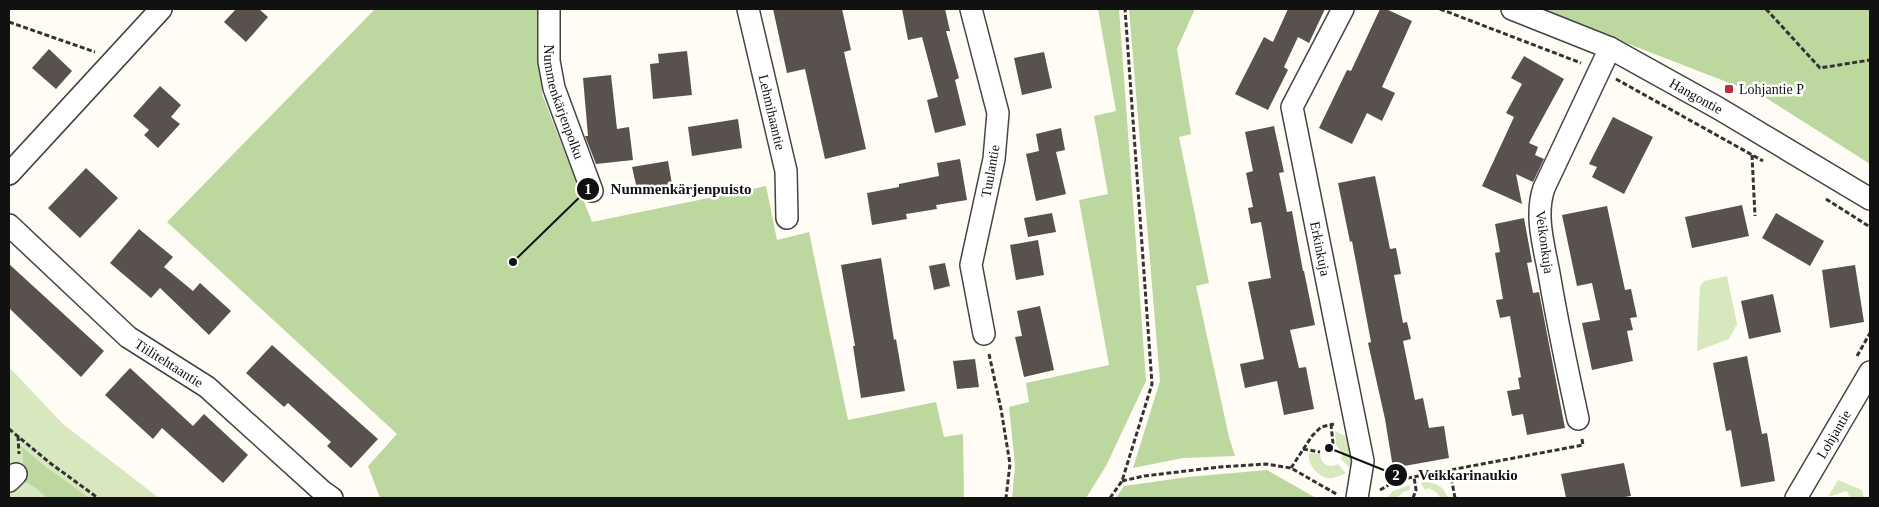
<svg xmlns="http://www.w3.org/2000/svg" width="1879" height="507" viewBox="0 0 1879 507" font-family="'Times New Roman',serif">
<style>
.green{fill:#d7e8bf}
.forest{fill:#bdd89f}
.building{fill:#59514d}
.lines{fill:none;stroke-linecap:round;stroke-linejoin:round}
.minor-casing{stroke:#444;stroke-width:24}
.path{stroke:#333;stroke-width:3;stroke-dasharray:5 2.5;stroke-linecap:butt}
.minor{stroke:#fff;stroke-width:21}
.poi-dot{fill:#ba2f40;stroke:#fff;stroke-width:2}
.labels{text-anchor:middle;stroke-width:5;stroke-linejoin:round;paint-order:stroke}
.poi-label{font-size:14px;fill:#111;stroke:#fff;text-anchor:start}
.street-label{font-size:14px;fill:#111;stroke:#fff}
.leader{fill:none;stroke:#111;stroke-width:2}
.callout-dot{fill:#111;stroke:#fff;stroke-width:2}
.mark-label{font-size:15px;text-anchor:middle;font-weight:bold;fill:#fff}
.callout-label{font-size:15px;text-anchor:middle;font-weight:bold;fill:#111;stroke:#fff;stroke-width:5;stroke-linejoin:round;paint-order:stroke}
</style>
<rect width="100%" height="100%" fill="#fefcf5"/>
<!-- green -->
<path class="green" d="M1727,276L1737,324L1729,339L1697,351L1700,286L1704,281Z
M9,367L63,424L159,498H9Z
M1335,431L1347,437L1355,460L1350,468L1341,459L1342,453L1336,445Z
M1309,453L1320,454C1321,464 1329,469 1338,464L1346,473C1342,475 1337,477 1333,478C1320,480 1307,465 1309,453Z
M1838,480L1862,490L1864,498H1850L1847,491L1828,497Z
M1425,482C1437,483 1444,487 1448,498H1440L1437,493L1429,488L1425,490L1421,483Z
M1410,485V490L1403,492L1397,498H1387L1393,491Z"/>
<!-- forest -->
<path class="forest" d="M375,9H539L542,94L592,222L766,186L777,240L809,232L848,420L936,402L944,437L963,434L964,498H380L368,466L397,434L167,222Z
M1098,9H1119L1146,381L1106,466L1086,498H1012L1015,465L1009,407L1029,402L1026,383L1109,365L1079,200L1108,194L1094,116L1116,111Z
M1129,9H1195L1177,49L1191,134L1179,137L1209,283L1196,286L1229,437L1235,456L1183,458L1133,468L1160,381Z
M1538,9H1870V164L1763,96Z
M21,446L46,467L89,498H47L36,488L19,478C24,466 24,458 21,446Z
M1267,470L1316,498H1116L1124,486L1188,477Z"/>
<!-- building -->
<path class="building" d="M236,9H259L268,17L246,42L224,22Z
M773,9H842L851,50L844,52L866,149L825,159L805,69L787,73Z
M902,9H945L950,31H946L959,78L955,80L966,125L935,133L927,100L938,97L922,37L908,40Z
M1288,9H1325L1309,43L1298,37L1284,67L1288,70L1268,110L1235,94L1264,37L1273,42Z
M1380,9H1386L1412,21L1382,87L1395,93L1382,121L1367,113L1352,144L1319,128L1347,70L1351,71Z
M49,49L72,71L56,89L32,68Z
M687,51L692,95L653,99L650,64L659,63L658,54Z
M1044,52L1052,88L1022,95L1014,58Z
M1524,56L1564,79L1529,143L1538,147L1535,155L1544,159L1533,182L1516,174L1522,204L1482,186L1514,117L1506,113L1522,84L1511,78Z
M611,75L617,129L629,127L633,160L596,164L585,136H588L583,78Z
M160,86L181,105L171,117L180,124L158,148L144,135L149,130L133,116Z
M1613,117L1653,137L1624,194L1592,177L1597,167L1589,164Z
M738,119L742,148L692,156L688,127Z
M1274,126L1284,172L1279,173L1287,212L1292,211L1303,271H1304L1315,325L1290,330L1299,368L1306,367L1314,409L1284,415L1277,381L1245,388L1240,364L1264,359L1248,282L1271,278L1261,222L1251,224L1248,208L1253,207L1246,173L1253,171L1245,132Z
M1061,128L1065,150L1056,152L1066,194L1036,201L1026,154L1039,151L1036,134Z
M960,159L967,200L936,205L937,209L906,214L907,219L872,225L867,193L899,187V184L939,176L937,163Z
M668,161L673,190L652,194L651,187L637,189L632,167Z
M86,168L118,198L80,238L48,208Z
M1375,176L1390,249L1396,248L1401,274L1394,275L1403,323L1407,322L1411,339L1403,341L1415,400L1423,398L1429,428L1444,426L1449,458L1393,468L1385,419L1368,343L1371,342L1352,241L1350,242L1338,183Z
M1742,205L1749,236L1692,248L1685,217Z
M1607,206L1625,290L1631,289L1637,317L1630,318L1633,330L1627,331L1633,361L1592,370L1582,323L1600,320L1592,283L1577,286L1562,215Z
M1052,213L1056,232L1028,237L1024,218Z
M1776,213L1824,241L1810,266L1762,238Z
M1524,218L1532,262L1527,263L1533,293L1539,292L1565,428L1527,435L1523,414L1512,416L1507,391L1520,389L1518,378L1521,377L1510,316L1500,318L1496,300L1503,299L1495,253L1500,252L1495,224Z
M139,229L173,257L164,267L193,291L200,283L231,311L209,335L160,288L151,298L110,263Z
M1038,240L1044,275L1016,280L1010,245Z
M881,258L894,340L896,339L905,391L861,398L853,346H855L841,265Z
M945,263L950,286L934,290L929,266Z
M9,264L104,351L81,377L9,308Z
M1855,265L1864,322L1830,328L1822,270Z
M1773,294L1781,332L1749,339L1741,301Z
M1040,306L1054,370L1024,377L1015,337L1022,336L1017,311Z
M272,345L378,439L351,468L327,446L331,442L288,403L284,407L246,373Z
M1747,356L1762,434L1767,433L1775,481L1741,487L1731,430L1726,431L1713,363Z
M975,359L979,387L957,389L953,361Z
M130,368L193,426L204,414L248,455L223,483L162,428L153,439L105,395Z
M1624,463L1631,496L1618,498H1566L1561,474Z"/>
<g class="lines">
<!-- minor casing -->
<g class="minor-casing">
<g id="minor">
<path id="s1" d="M549,9V61L554,88L592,191"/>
<path id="s2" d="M748,9L786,171L787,218"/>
<path d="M971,9L998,113L994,159L971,265L984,334"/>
<path id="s3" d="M1343,9L1292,107L1363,461L1357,498"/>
<path id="s4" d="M1512,9L1610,48L1718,108L1870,199"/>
<path d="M9,174L161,9"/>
<path id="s5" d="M9,225L128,337L207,387L322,491L332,498"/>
<path d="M1578,419C1568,373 1558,326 1550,279C1545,249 1534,217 1544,188L1610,48"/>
<path d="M9,481L16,474"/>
<path id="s6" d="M1796,498L1870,372"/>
</g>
</g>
<!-- path -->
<path class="path" d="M1440,9L1581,63
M1766,9L1820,68L1870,60
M9,22L95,52
M1616,79L1763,161
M1752,155L1755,216
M1826,199L1870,227
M989,354L1001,409L1010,464L1006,498
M1857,356L1870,333
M1331,424L1333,444
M9,429L50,463L98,498
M18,436L19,454
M1303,449L1320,452
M1291,468L1312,436L1321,427L1334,424
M1450,471L1455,498
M1122,481L1144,476L1220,467L1266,464L1291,468L1338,495
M1380,490L1397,480L1583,445L1582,439
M1110,498L1122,481L1152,384L1125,9
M1413,498L1416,490L1414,477"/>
<!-- minor -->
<use href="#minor" class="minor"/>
</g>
<!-- markers -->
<rect class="poi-dot" x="1724" y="84" width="10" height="10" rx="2.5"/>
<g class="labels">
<!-- poi labels -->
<g class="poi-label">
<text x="1739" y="94">Lohjantie P</text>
</g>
<!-- street labels -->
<g class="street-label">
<text dy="5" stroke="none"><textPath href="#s4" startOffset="204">Hangontie</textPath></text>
<text dy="5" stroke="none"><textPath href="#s1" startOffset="95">Nummenkärjenpolku</textPath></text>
<text dy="5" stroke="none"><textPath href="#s2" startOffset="106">Lehmihaantie</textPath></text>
<text transform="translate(990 171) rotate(-80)" y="5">Tuulantie</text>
<text transform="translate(1545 242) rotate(82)" y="5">Veikonkuja</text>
<text dy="5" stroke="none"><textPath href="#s3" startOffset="255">Erkinkuja</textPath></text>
<text dy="5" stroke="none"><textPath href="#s5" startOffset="212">Tiilitehtaantie</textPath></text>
<text dy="5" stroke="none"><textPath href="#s6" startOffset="74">Lohjantie</textPath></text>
</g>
</g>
<!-- callouts -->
<path class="leader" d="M513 262L588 189M1329 448L1396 475"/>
<g class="callout-dot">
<circle cx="513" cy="262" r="5"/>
<circle cx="1329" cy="448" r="5"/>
<circle cx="588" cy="189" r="12"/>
<circle cx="1396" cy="475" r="12"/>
</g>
<g class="mark-label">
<text x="588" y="194">1</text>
<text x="1396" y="480">2</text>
</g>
<g class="callout-label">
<text x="681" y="194">Nummenkärjenpuisto</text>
<text x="1468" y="480">Veikkarinaukio</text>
</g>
<!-- border -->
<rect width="1879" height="507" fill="none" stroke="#111111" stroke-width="20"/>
</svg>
